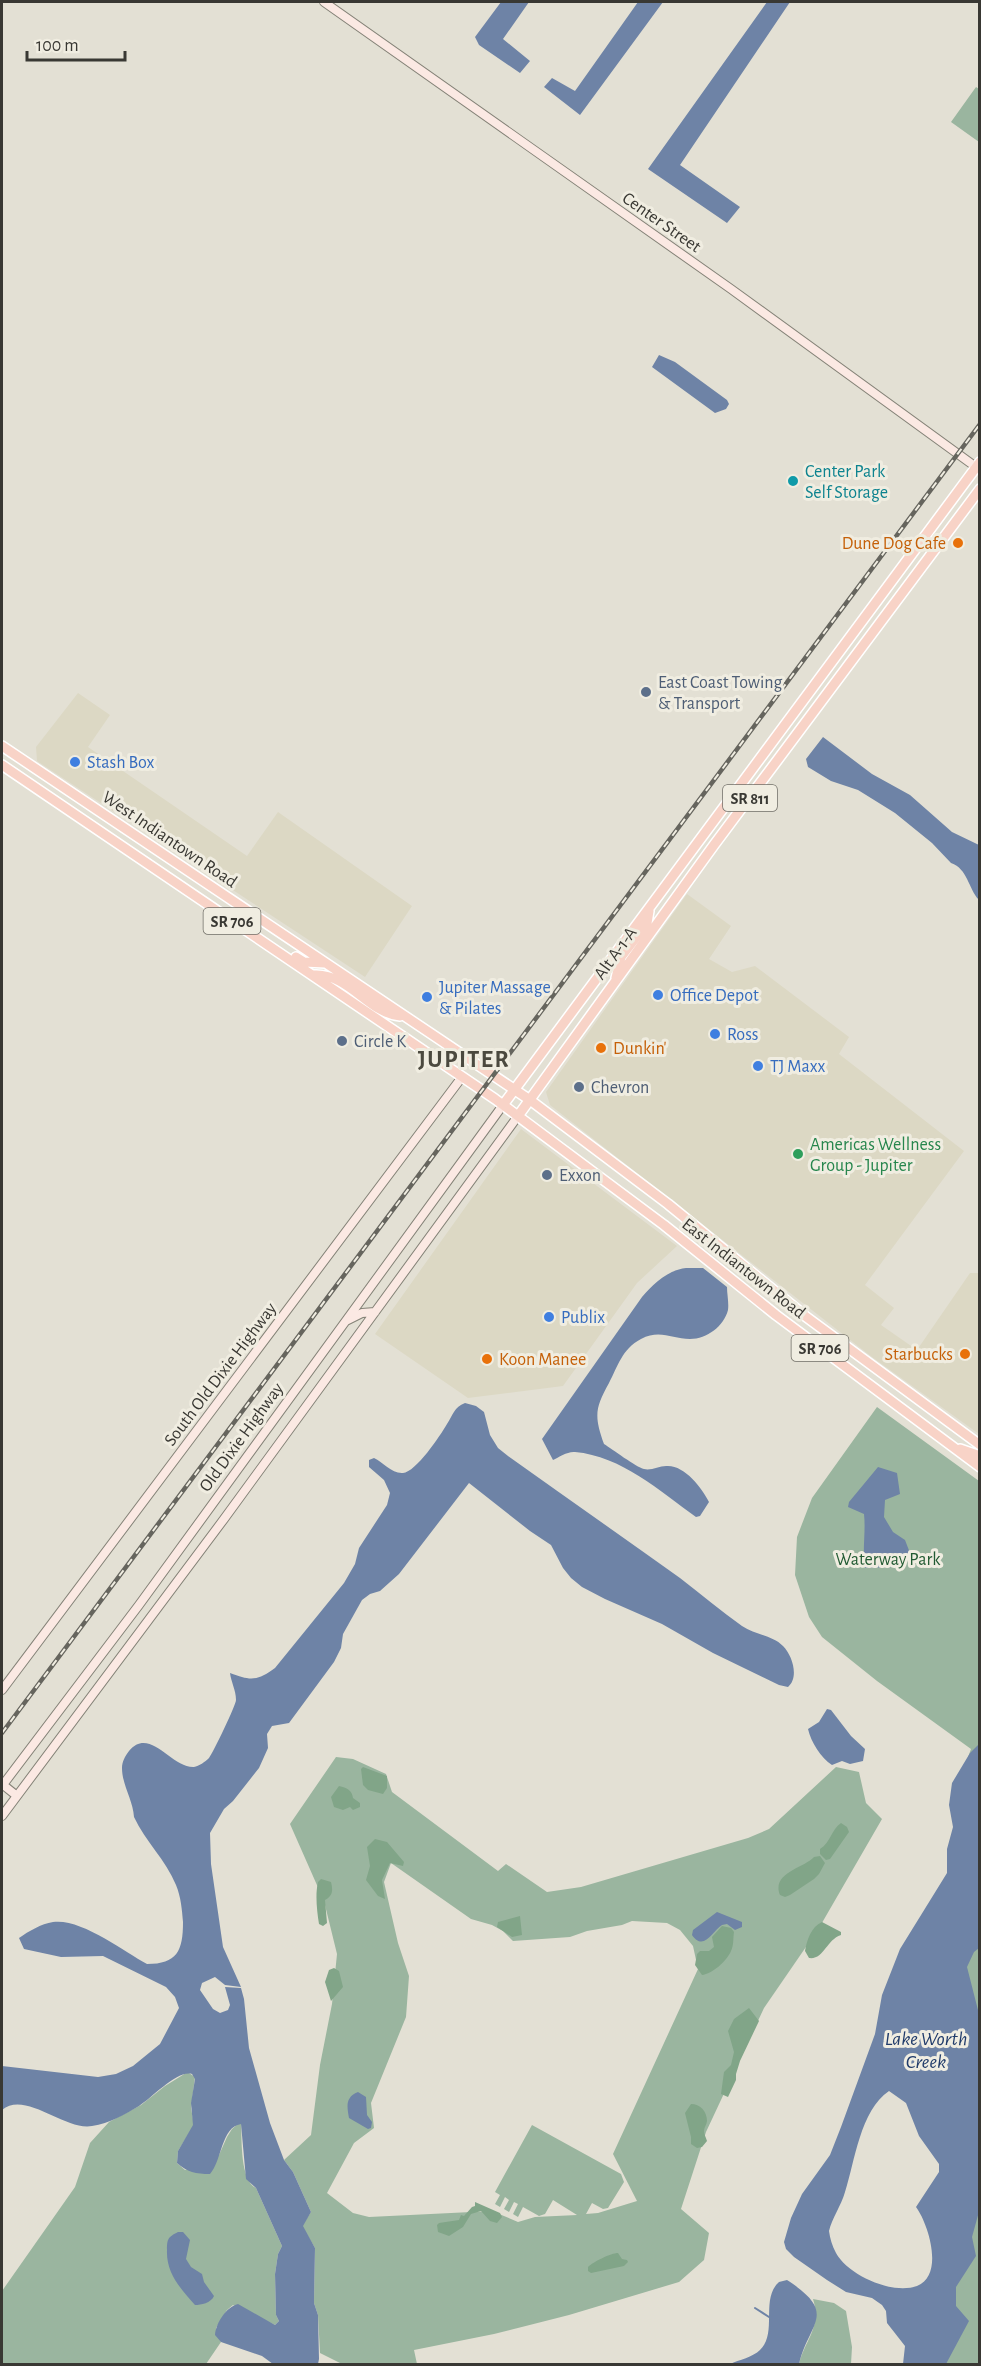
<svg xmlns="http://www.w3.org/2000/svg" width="981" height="2366" viewBox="0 0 981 2366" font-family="'Alegreya Sans',sans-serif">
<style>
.built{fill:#dcd8c4}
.green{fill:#9ab59f;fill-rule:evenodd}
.forest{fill:#81a588}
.water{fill:#6e83a6;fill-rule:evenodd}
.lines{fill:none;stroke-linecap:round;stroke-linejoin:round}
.stream{stroke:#6e83a6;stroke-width:2}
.secondary-casing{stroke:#848277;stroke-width:10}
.primary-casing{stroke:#fff;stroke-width:12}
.secondary{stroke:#fbe9e3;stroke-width:8}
.primary{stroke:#f8d3c7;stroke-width:9}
.rail-casing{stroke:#66655e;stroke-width:4.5}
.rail{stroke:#f0ede1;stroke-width:2;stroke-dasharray:7;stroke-linecap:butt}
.culture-dot{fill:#0f9aa8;stroke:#f0ede1;stroke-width:2}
.food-dot{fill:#e8710a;stroke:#f0ede1;stroke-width:2}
.service-dot{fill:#5c6f8a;stroke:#f0ede1;stroke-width:2}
.shop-dot{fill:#3f7fe0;stroke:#f0ede1;stroke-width:2}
.leisure-dot{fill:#2e9e5b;stroke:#f0ede1;stroke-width:2}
.labels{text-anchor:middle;stroke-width:6;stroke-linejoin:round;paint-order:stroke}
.shield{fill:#f0ede1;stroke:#706e67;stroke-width:1.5}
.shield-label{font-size:16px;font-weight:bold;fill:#393833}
.street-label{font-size:18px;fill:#393833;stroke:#f0ede1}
.culture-label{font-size:18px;fill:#0d838f;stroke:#f0ede1;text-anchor:start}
.food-label{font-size:18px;fill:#c56008;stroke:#f0ede1;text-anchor:end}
.service-label{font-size:18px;fill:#4e5e75;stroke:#f0ede1;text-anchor:start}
.shop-label{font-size:18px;fill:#366cbe;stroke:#f0ede1;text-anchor:start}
.leisure-label{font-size:18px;fill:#27864d;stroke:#f0ede1;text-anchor:start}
.park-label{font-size:18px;fill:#225b33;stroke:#f0ede1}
.water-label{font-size:20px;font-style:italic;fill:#203b6a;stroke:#f0ede1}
.district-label{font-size:24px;font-weight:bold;letter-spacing:1.5px;fill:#4b493f;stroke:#f0ede1}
</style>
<rect width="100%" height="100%" fill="#e3e0d4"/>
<!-- built -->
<path class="built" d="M78,693L110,715L88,747L247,856L278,812L412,906L365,977L37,761L36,747Z
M687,894L731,926L709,959L732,972L755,966L849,1037L839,1054L964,1151L865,1285L894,1308L881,1325L917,1350L970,1273H979V1434L872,1357L550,1105L546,1092Z
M521,1129L677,1246L637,1283L563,1386L468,1398L375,1334Z"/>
<!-- green -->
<path class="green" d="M976,87L979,89V142L951,122Z
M877,1407L979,1481V2165L951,1869L954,1810L960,1779L971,1749L877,1681L822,1637L809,1617L795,1575L797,1537L812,1498Z
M336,1757L353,1759L386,1774L392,1792L498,1871L506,1864L547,1892L581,1887L748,1838L769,1829L836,1767L859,1772L866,1803L882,1819L819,1928L764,2008L706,2132L681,2209L709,2233L704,2260L679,2282L569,2315L494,2334L414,2350L417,2364H342L320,2353L318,2315L314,2303L315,2248L302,2226L311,2212L293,2172L284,2160L311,2135L320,2065L332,2004L337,1954L324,1901L290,1824ZM391,1863L471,1919L492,1925L503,1931L513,1941L570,1937L587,1931L622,1925L632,1921L667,1923L680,1930L693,1946L698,1969L613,2154L637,2201L598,2213L586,2214L592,2203L603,2209L608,2208L624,2182L621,2174L532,2125L495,2192L500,2195L495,2204L500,2207L505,2197L509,2200L504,2209L509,2212L514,2202L518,2204L513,2214L518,2217L523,2207L539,2216L545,2214L553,2200L577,2215L535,2217L518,2222L492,2211L369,2217L353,2213L327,2193L354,2143L374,2128L371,2103L406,2017L409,1976L398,1943L384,1882Z
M186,2073H189L195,2077L191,2108L194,2125L178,2151L177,2163L185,2170L219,2155L227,2137L232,2129L239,2123L241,2124C242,2141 240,2180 256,2188L282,2246L278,2254L275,2274L276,2315L279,2321L275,2325L233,2305L227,2310L216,2328L221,2342L206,2364H2V2291L75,2187L90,2143L109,2122L141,2105L165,2086Z
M979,2195V2364H941L954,2280Z
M813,2299L834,2303L846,2311L852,2347L851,2364H799C805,2340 822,2327 813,2299Z"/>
<!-- forest -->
<path class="forest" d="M363,1767L387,1776V1788L383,1794L368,1790L363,1785L361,1769Z
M339,1786C347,1788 352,1790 353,1798L360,1803V1807L353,1810L350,1807L343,1810L334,1807L331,1797Z
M841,1823L847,1827L849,1832L830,1859L826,1860L820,1854V1849C831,1842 831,1830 841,1823Z
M375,1839L387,1842L404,1862L403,1866L390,1863L382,1880L385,1899L378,1896L366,1880L370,1866L367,1847Z
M820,1856L825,1863L819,1874L814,1879L790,1895L785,1897L780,1895C771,1873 804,1868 814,1857Z
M321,1879L331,1882C333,1890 333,1896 325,1900L327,1923L323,1926L319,1924C317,1911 315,1895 318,1882Z
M520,1916L522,1935L512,1937L497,1927L498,1922Z
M822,1922L841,1932V1935C826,1940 824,1960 809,1958L805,1951C807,1940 811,1927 822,1922Z
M722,1926L731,1928L734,1932C733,1938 734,1945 731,1951C727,1961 712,1974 702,1975L695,1965L697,1954L700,1951H709L714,1947L712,1937Z
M334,1968L339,1971L343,1987L331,2001L325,1982L329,1970Z
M749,2008L759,2021L740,2061L736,2074V2080L728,2097L721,2094L724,2072L731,2065L734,2052L728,2031L734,2019Z
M691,2104C700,2104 707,2111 707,2121C707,2124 704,2127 704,2131C704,2134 706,2138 707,2141L702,2147L697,2148L691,2144V2137L685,2113Z
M475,2202L500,2213L502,2217L497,2223L490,2221L481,2211L471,2214L463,2227L449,2236L438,2232L437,2225L439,2223L459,2220L461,2215L464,2216L472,2207L475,2206Z
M618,2253L622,2259L627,2260L628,2262L624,2266L591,2273L588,2271V2267C593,2262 611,2253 618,2253Z"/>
<!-- water -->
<path class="water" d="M501,2H529L503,39L530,61L520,73L479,45L475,37Z
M638,2H663L580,115L544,87L552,78L575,91Z
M767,2H790L680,165L740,207L727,223L648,169Z
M659,355L675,362L727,400L729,404L726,409L715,413L652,367Z
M823,737L872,774L910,795L952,832L979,845V900C968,888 968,869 951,863L932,843L895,813L858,790L831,781L808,767L806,759Z
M686,1268H703L727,1287C727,1294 729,1303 728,1310C724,1326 707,1339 690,1339C672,1339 660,1329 641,1339C622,1349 618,1366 609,1383C595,1408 594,1416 604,1444C612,1449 636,1467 644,1469C652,1471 660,1465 668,1466C685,1466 702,1488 709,1502L700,1516L696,1517C660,1491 621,1456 575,1452C568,1451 559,1457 553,1460L542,1439L642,1297C653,1284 668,1270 686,1268Z
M465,1403L476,1406L484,1412L490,1435L498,1448L508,1456C565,1497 623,1537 680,1578C701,1594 721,1611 742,1626C755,1635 772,1635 783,1646C793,1656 799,1678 788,1687L779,1685L713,1653L662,1624L605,1599L582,1587L571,1578L563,1568L551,1545L530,1531L469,1483L399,1574L380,1591L370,1594L362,1600L343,1634L341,1648L334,1662L289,1723L272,1726L267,1734L268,1748L259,1768L233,1801L224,1809L210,1833L211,1864L223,1947L241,1987L225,1985L215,1977L202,1983L200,1990L213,2009L220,2013L228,2010L230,2005L225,1987L241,1988L244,1999L249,2048L270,2123L284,2160L293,2172L311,2212L303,2226L315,2248L314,2303L318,2315L319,2359L318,2364H273L262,2356L221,2342L215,2335C216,2323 226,2307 238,2304L275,2325L279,2321L276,2315L275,2274L278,2254L282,2246L256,2188L246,2179L241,2124C221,2127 222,2161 210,2174C196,2174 187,2172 177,2163L178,2151L193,2125L191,2103L195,2079L192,2074C177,2070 152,2098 139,2106C124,2115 110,2123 92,2126C65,2131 25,2090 2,2110V2066L98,2077L116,2074L133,2066L160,2044L179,2008L175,1997L166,1987L103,1956L61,1957L24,1949L19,1938C29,1931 41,1924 53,1922C81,1918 123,1951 147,1964C177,1964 183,1951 183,1922C182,1910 181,1897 176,1885C166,1860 145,1841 134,1817C133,1800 122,1785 122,1768C122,1762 125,1756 129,1751C150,1726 171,1768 194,1767C199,1766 205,1762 209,1758C213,1753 236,1705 236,1700C236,1690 231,1682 230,1673C251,1681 257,1681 275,1668L344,1583L355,1564L359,1548L387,1505L390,1493L384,1480L369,1467V1460L374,1458C383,1462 392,1474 403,1473C416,1472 440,1436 447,1424C453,1415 454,1407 465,1403Z
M878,1467L897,1473L900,1494L885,1500L884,1517L893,1532L905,1540L910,1553L893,1567L865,1568C862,1550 866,1532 864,1514L848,1507L849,1502Z
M827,1709L831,1710L851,1736L865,1749L863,1761L850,1764L842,1761L832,1765C821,1758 811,1742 808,1729L819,1722Z
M979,1744V1948L974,1952L967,1967L980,2018V2208L972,2237L976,2256L956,2287V2306L969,2321L946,2364H903L905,2346L887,2323L886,2311L882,2305L872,2298L846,2292L827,2280L794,2257L786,2249L784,2242L791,2218L802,2194L830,2155L841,2127L875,2034L882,1995L900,1949L947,1873V1849L953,1827L949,1805L952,1783L970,1753ZM889,2091L906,2103L919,2136L939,2164V2172L916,2207C928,2223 945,2275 917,2286C892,2295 848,2275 836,2253C832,2246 830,2238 829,2231C832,2218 841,2206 845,2192C855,2161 860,2111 889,2091Z
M717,1912L742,1922V1927L735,1930L727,1924L722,1925C712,1931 704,1952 692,1935L693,1930Z
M358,2092L366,2097L367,2115L372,2122L371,2128L368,2129L349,2118C347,2107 345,2097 358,2092Z
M178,2232H183L190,2240L186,2259L191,2267L202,2274L204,2282L214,2296C211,2303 201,2305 195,2305C180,2288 166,2273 167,2250C167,2239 168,2237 178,2232Z
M787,2280C839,2314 809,2322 799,2364H730C739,2360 753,2357 760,2350C778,2333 760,2299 779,2282Z"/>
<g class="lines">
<!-- stream -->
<path class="stream" d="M755,2308L769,2317"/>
<!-- secondary casing -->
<g class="secondary-casing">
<path id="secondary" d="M324,2L731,289L980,470
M346,1321L362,1313L375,1312
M2,1690L462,1077
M2,1784L17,1796
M2,1786L139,1605L503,1105
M2,1816L224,1519L518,1116"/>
</g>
<!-- primary casing -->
<g class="primary-casing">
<path id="primary" d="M2,746L530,1100L668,1204L805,1316L980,1445
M2,765L495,1099L664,1225L776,1315L980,1467
M296,957L304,962L325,963
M314,975C349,973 368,1013 400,1016
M616,978L621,957L647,923L649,911
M503,1105L980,462
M518,1116L714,845L980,489
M960,1449L980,1456"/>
</g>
<!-- secondary -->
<use href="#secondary" class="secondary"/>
<!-- primary -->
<use href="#primary" class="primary"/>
<!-- rail casing -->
<g class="rail-casing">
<path id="rail" d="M2,1733L980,424"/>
</g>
<!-- rail -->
<use href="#rail" class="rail"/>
</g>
<!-- markers -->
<circle class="culture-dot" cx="793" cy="481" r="6"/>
<g class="food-dot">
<circle cx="958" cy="543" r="6"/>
<circle cx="601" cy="1048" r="6"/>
<circle cx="965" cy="1354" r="6"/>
<circle cx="487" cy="1359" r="6"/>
</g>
<g class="service-dot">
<circle cx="646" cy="692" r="6"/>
<circle cx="342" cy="1041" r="6"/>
<circle cx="579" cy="1087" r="6"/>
<circle cx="547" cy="1175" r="6"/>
</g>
<g class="shop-dot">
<circle cx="75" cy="762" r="6"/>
<circle cx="658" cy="995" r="6"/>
<circle cx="427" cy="997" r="6"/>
<circle cx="715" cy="1034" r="6"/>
<circle cx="758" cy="1066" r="6"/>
<circle cx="549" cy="1317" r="6"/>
</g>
<circle class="leisure-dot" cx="798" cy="1154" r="6"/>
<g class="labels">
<!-- shield labels -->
<g class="shield">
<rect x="723" y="785" width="54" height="26" rx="4.5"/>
<rect x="203.5" y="908" width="57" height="26" rx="4.5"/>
<rect x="791.5" y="1335" width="57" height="26" rx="4.5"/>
</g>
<g class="shield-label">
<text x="750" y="804">SR 811</text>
<text x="232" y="927">SR 706</text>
<text x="820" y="1354">SR 706</text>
</g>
<!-- street labels -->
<g class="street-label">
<text transform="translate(662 222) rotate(35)" y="6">Center Street</text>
<text transform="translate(170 839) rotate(34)" y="6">West Indiantown Road</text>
<text transform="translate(615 953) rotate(-54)" y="6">Alt A-1-A</text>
<text transform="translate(744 1268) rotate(38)" y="6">East Indiantown Road</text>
<text transform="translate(220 1374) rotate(-53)" y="6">South Old Dixie Highway</text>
<text transform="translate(241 1437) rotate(-54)" y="6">Old Dixie Highway</text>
</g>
<!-- culture labels -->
<g class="culture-label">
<text x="805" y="477">Center Park<tspan x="805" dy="21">Self Storage</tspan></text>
</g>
<!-- food labels -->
<g class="food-label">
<text x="946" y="549">Dune Dog Cafe</text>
<text x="613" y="1054" text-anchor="start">Dunkin'</text>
<text x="953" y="1360">Starbucks</text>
<text x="499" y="1365" text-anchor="start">Koon Manee</text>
</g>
<!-- service labels -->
<g class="service-label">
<text x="658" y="688">East Coast Towing<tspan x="658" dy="21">&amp; Transport</tspan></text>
<text x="354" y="1047">Circle K</text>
<text x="591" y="1093">Chevron</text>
<text x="559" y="1181">Exxon</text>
</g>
<!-- shop labels -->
<g class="shop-label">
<text x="87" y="768">Stash Box</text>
<text x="439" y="993">Jupiter Massage<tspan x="439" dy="21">&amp; Pilates</tspan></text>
<text x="670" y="1001">Office Depot</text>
<text x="727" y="1040">Ross</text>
<text x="770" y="1072">TJ Maxx</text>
<text x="561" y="1323">Publix</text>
</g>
<!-- leisure labels -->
<g class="leisure-label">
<text x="810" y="1150">Americas Wellness<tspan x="810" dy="21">Group - Jupiter</tspan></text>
</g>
<!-- park labels -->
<g class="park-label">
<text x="888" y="1565">Waterway Park</text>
</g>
<!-- water labels -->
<g class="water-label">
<text x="926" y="2045">Lake Worth<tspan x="926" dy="23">Creek</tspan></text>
</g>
<!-- district labels -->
<g class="district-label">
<text x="464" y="1067">JUPITER</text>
</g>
</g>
<!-- border -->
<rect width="981" height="2366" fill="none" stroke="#393833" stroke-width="6"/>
<!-- scale -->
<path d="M27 51v9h98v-9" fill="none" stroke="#393833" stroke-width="3"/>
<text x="36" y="51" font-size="18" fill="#393833" stroke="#f0ede1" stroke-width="4.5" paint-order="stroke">100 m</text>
</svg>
